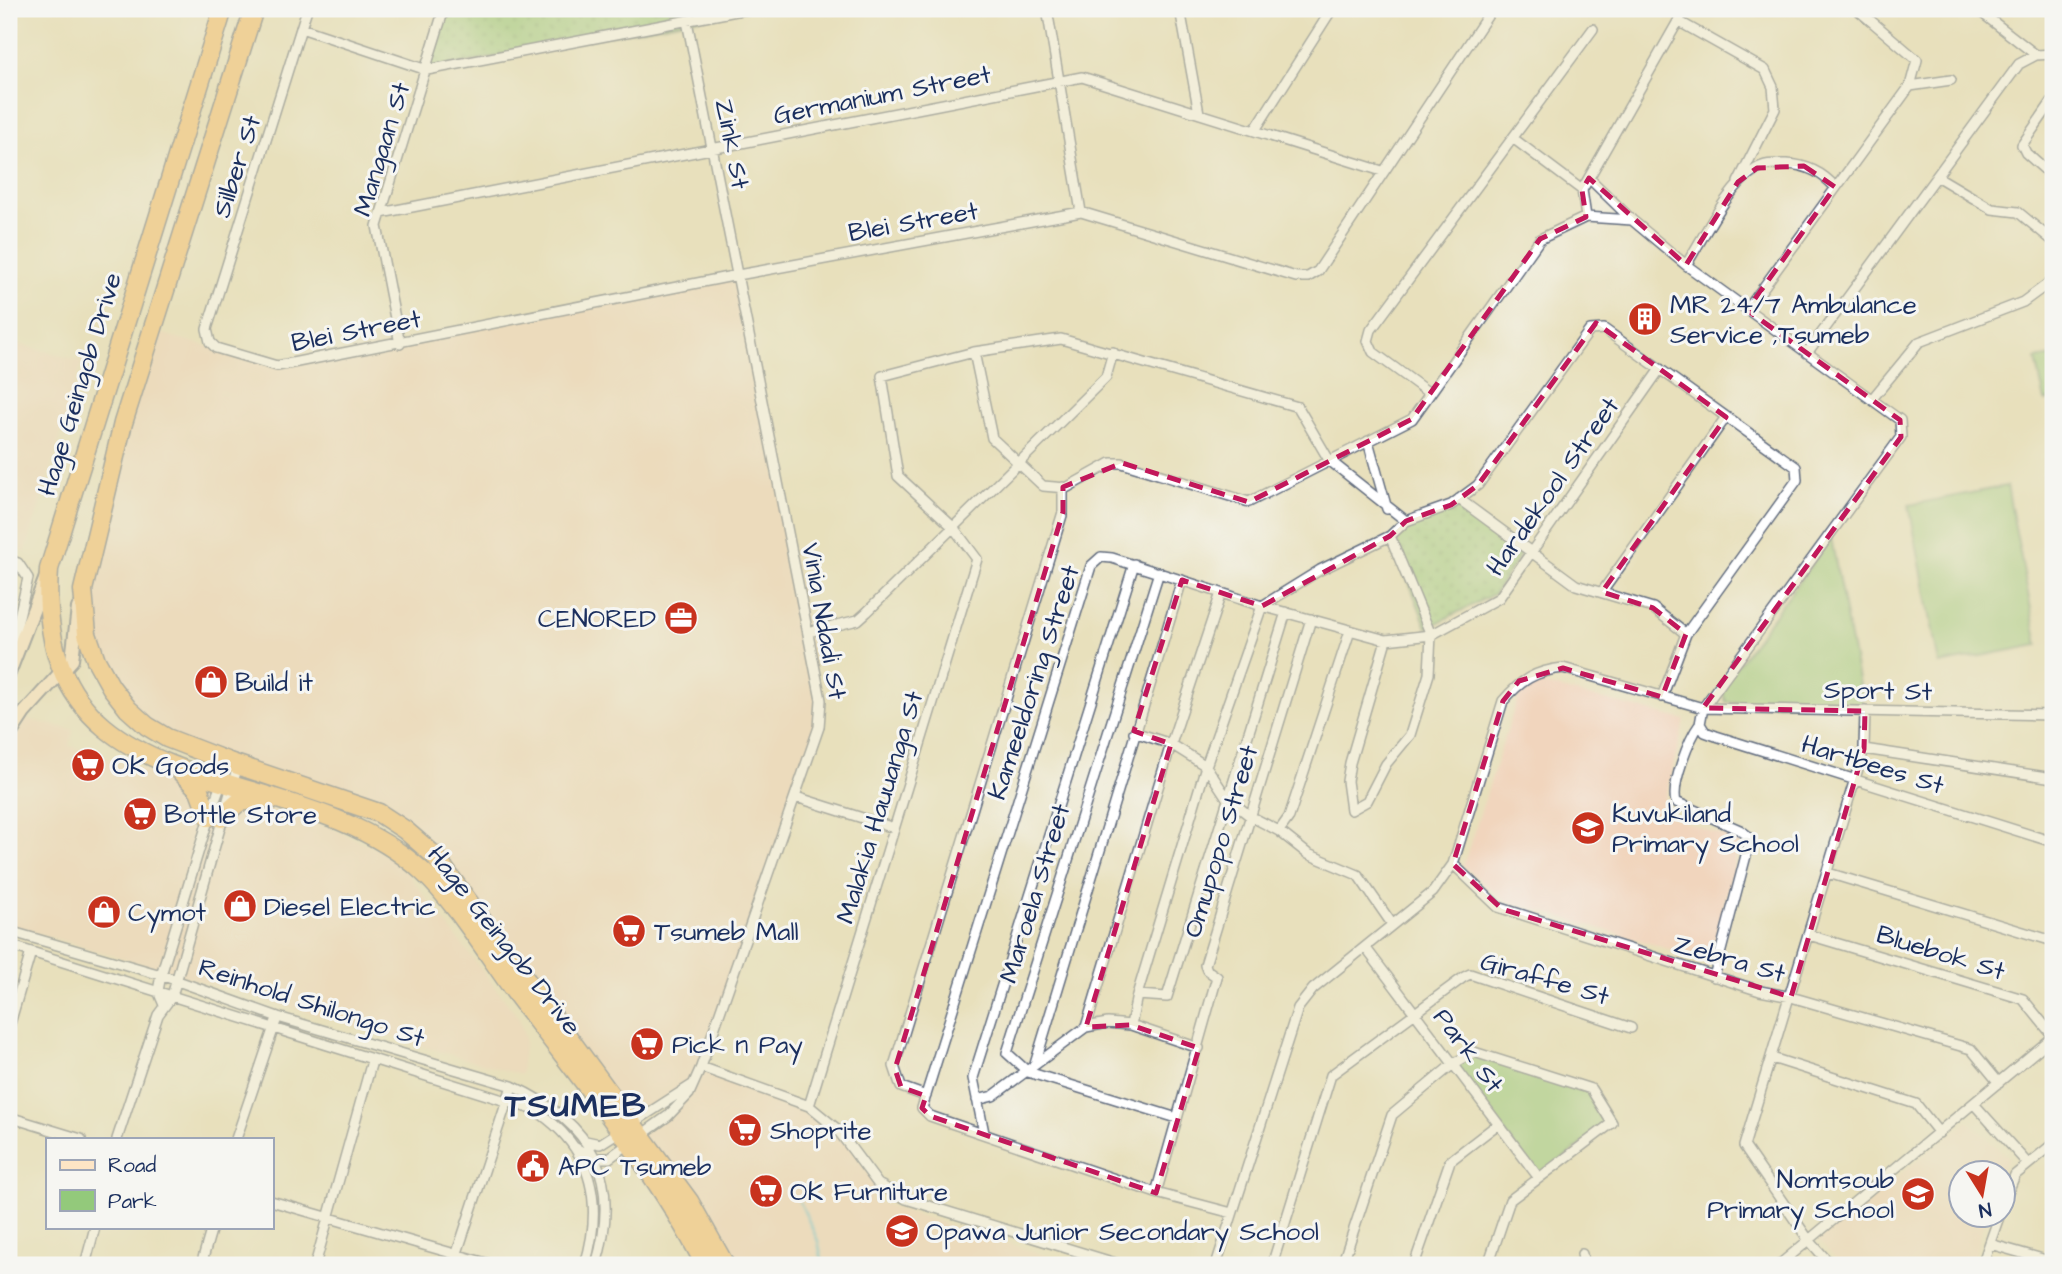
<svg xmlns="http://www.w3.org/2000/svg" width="2062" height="1274" viewBox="0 0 2062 1274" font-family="'Architects Daughter',sans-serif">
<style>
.built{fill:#f1d5bd}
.grass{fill:url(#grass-dots);stroke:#577c6c;stroke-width:2}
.park{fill:#93c97b;stroke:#577c6c;stroke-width:2}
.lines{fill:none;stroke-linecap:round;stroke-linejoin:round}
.stream{stroke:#55bed2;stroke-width:2.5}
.street-casing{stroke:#636d7f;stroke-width:12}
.secondary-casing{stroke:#636d7f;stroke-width:16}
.highway-casing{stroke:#636d7f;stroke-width:21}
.street{stroke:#fff;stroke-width:9}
.secondary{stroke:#fde5c5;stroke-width:12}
.highway{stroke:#f9be6d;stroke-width:18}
.marked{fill:none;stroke:#c2185b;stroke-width:5;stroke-dasharray:14 9;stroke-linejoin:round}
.labels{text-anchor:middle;stroke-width:6;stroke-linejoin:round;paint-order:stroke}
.street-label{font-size:26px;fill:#1b2f5e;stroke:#f6f6f2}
.poi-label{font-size:26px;fill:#1b2f5e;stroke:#f6f6f2;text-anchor:start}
.district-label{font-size:33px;font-weight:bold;letter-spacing:2px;fill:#1b2f5e;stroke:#f6f6f2}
</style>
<defs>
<pattern id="grass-dots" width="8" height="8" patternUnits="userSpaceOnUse" patternTransform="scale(1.75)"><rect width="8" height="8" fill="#93c97b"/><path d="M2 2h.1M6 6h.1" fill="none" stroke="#77a468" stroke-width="1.8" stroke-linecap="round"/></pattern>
</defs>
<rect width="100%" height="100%" fill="#f6f6f2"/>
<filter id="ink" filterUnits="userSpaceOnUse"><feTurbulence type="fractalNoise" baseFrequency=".0143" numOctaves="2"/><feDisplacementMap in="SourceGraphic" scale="14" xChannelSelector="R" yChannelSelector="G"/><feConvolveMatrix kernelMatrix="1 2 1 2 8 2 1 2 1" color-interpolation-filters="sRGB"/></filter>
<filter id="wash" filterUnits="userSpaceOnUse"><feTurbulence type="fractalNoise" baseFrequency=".00686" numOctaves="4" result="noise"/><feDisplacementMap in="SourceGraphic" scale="28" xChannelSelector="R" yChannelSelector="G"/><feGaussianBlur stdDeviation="1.57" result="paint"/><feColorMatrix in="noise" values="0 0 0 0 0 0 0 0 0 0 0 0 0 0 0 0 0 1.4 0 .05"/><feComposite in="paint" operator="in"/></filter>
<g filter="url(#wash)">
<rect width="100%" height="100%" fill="#e8e0bc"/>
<!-- built -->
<path class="built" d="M738,275L821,700L819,727L702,1067L809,1106L837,1129L877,1184L871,1200L1069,1263L1068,1265H725L641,1135L668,1116L692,1086L631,1122L405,829L167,738L111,687L83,590L153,331L283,367Z
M9,341L82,362L26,552L9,546Z
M1540,684L1685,720L1661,813L1740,842L1709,961L1504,900L1463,866L1515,706L1522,691Z
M26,719L73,730L69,746L329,827L379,850L405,870L519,1018L525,1037L521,1075L9,925V748Z
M1968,1121L2009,1158L2000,1172H1960V1214L1986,1215L1972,1265H1841L1817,1239Z"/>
<!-- grass -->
<path class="grass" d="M444,9H747L427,70Z
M1458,508L1520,555L1494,594L1427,628L1393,541L1407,525Z"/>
<!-- park -->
<path class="park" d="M2053,356V399L2045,401L2036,359Z
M2007,486L2038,645L1939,664L1909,505Z
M1831,538L1863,706L1726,702L1722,689L1727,679Z
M1470,1052L1591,1089L1612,1121L1539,1178L1453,1064Z"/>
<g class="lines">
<!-- stream -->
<path class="stream" d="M800,1202L818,1241L823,1265"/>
</g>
</g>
<g filter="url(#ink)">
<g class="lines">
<!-- street casing -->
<g class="street-casing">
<path id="street" d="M307,9L207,329L210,342L216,348L277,366L738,275L1081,212L1296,277H1308L1318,271L1492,9
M1047,9L1081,212
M1180,9L1199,113
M1857,9L1917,60L1910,86
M1977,9L2036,55L2053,54
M1678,21L1765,70L1773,87L1775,109L1738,182
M301,28L427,70L747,9
M2053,100L2022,145L2026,153L2053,177
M1255,130L1332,9
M1514,139L1582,190L1586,217
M1938,177L1992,209L2018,212L2053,241
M1589,178L1632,220
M1582,190L1685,9
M381,213L1082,77L1382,171
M1686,265C1704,237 1727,187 1756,169C1765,163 1776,164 1787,164C1807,165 1822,172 1835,187
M1747,310L1910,86L1951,80
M400,344L377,226L444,9
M974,352L992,438L1043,486L1066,488L1111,463H1122L1249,502L1412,419L1540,239L1586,217L1632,220L1686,265L1900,420L1901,437L1703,708L1700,724L1705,732L1716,736L2053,842
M1807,353L2019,64L2036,55
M1429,393L1373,352L1368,341L1371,330L1593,29
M1872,399L1919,342L2023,302L2053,280
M1368,441L1387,509
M1459,499L1576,585L1653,608L1686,634
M9,560L18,563L28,578L9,659
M1159,572L1007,1053L1028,1072L1177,1118
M1602,592L1726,417
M808,632L858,620L867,612L1106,377L1113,352
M1386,640L1350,763L1347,781L1351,810L1367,801L1386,764L1410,735L1429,674L1431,635L1390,536
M1700,724C1689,739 1671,784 1676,802L1740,830L1748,836L1749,844L1714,977
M1134,732L1171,744L1206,766L1227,798L1250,816L1279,831L1308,854L1358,875L1392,924
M1864,749L2053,778
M796,797L894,828
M1279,831L1289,817L1350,631
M1453,864L1498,907L1760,991L1791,997L1971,1049L1999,1083
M1828,873L2053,941
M9,931L161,975L278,1017L512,1086C593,1123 622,1178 596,1265
M1809,935L2023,999L2053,1036
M9,945L535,1110C592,1147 604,1202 585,1265
M1365,947L1539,1178
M1137,995L1167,997L1286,612
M164,1005L158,991L161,975L209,817L229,762
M1131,1025L1137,995L1206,766L1262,606L1386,640L1431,635L1499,598L1660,369
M9,1027L31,952
M1086,1027L1171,744L1221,593
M1772,1058L1916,1104L1939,1133
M1035,1064L1182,580
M701,1067L809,1106L837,1129L878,1184L906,1199L1122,1265
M926,1096L901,1087L894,1066L1063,512V487
M977,1100L993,1096L1086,1027L1108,1023L1131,1025L1199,1048
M1974,1104L2028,1164
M809,1106L977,559L953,527L898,476L882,376L974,352L1061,339L1298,407L1329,460L1406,521
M9,1117L81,1139
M984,1133L973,1078L1134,564
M117,1139L158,1015L172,996L238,765
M236,1139L276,1021
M586,1141L600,1144L692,1085
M574,1147L593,1158H609L668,1116L689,1094L701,1067L819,727L821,700L687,21
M1156,1193L1217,977L1207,970L1205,965L1311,619
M271,1201L493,1265
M2002,1206L2015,1175L2053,1144
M1232,1213L1156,1193L930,1116L922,1108L1091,566L1101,557L1112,558L1262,606L1320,570L1390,536L1406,521L1451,505L1478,485L1590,330L1604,329L1796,467L1797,480L1686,634L1662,697
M1990,1244L2053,1262
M1582,1254L1584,1265
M85,1265L95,1227
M201,1265L212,1227
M315,1265L372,1061
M453,1265L512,1086
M1216,1265L1298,1008L1313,989L1433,892L1453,864L1503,701C1521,680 1535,671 1563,668L1703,708L2053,715
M1272,1265L1331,1075L1464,977L1470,974L1631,1028
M1342,1265L1392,1115L1453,1064L1474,1052L1591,1089L1612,1123L1510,1200L1488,1265
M1414,1265L1450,1161L1498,1124
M1779,1265L2053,1037
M1831,1265L1808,1239L1744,1146L1864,749L1865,711
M1982,1265L2000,1214"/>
</g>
<!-- secondary casing -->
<g class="secondary-casing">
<path id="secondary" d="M9,673L48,572
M9,736L24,713L72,660L78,608"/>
</g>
<!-- highway casing -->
<g class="highway-casing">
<path id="highway" d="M223,9L49,569C33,818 291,751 422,871C455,901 488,955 515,992C581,1080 655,1167 705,1265
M254,9L123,423L83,590L87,634L96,660L111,687L128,709L147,726L167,738L229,762L379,813L405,830L434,855L689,1201L725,1265
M180,771L199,790L209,817
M221,818L239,802L266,798"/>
</g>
<!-- street -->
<use href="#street" class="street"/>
<!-- secondary -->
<use href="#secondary" class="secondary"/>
<!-- highway -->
<use href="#highway" class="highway"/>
</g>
</g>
<!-- marked area -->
<path d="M0 0H2062V1274H0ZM1804,166L1835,187L1747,310L1900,420L1901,437L1703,708L1865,711L1864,749L1791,997L1502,909L1453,864L1503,701L1519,681L1563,668L1662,697L1686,634L1653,608L1602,592L1726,417L1596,323L1478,485L1451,505L1406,521L1390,536L1262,606L1182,580L1134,731L1171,744L1086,1027L1131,1025L1199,1048L1156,1193L930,1116L922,1108L926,1096L901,1087L895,1069L1063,512V487L1122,463L1249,502L1412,419L1540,239L1586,217L1582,190L1589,178L1686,265L1738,182L1757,168Z" fill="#e8e0bc" fill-opacity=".55" fill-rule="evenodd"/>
<path class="marked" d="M1804,166L1835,187L1747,310L1900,420L1901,437L1703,708L1865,711L1864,749L1791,997L1502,909L1453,864L1503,701L1519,681L1563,668L1662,697L1686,634L1653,608L1602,592L1726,417L1596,323L1478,485L1451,505L1406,521L1390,536L1262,606L1182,580L1134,731L1171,744L1086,1027L1131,1025L1199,1048L1156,1193L930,1116L922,1108L926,1096L901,1087L895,1069L1063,512V487L1122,463L1249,502L1412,419L1540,239L1586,217L1582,190L1589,178L1686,265L1738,182L1757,168Z"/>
<!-- icons -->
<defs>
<g id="building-disc" transform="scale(1.75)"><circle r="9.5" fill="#c8321e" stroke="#f6f6f2"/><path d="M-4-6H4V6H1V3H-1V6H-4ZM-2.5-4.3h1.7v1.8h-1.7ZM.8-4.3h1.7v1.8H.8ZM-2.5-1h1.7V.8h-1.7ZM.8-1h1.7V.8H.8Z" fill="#fff"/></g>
<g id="office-disc" transform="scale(1.75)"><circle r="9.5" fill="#c8321e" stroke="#f6f6f2"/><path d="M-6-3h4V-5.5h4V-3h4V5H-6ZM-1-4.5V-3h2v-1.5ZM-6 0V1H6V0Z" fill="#fff"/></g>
<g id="shop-disc" transform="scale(1.75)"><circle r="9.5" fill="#c8321e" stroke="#f6f6f2"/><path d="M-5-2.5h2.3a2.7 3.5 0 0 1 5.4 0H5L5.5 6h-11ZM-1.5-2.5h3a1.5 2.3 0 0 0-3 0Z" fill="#fff"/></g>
<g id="supermarket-disc" transform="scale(1.75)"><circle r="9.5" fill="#c8321e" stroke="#f6f6f2"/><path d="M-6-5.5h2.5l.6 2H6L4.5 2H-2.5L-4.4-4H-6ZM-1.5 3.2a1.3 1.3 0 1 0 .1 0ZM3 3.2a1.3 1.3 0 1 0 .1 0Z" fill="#fff"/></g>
<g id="school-disc" transform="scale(1.75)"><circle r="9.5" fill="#c8321e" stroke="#f6f6f2"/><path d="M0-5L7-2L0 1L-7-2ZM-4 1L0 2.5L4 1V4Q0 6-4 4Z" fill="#fff"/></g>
<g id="civic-disc" transform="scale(1.75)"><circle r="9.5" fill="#c8321e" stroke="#f6f6f2"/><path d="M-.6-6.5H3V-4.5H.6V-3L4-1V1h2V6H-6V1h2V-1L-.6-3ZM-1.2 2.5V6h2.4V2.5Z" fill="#fff"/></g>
</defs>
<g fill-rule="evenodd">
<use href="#building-disc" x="1645" y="319"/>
<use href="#office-disc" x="681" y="618"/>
<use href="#shop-disc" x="211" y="682"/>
<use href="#supermarket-disc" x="88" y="765"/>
<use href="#supermarket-disc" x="140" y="814"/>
<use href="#school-disc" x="1588" y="828"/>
<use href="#shop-disc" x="240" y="906"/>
<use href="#shop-disc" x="104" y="912"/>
<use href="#supermarket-disc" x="629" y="931"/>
<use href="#supermarket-disc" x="647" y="1044"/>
<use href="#supermarket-disc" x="745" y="1130"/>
<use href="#civic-disc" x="533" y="1166"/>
<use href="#supermarket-disc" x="766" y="1191"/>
<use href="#school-disc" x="1918" y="1194"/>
<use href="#school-disc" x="902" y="1231"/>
</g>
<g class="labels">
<!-- street labels -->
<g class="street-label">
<text transform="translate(882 94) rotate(-11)" y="9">Germanium Street</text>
<text transform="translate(733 144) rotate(79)" y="9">Zink St</text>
<text transform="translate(381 149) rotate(-73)" y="9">Mangaan St</text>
<text transform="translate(236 166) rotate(-72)" y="9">Silber St</text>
<text transform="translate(913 221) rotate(-10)" y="9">Blei Street</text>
<text transform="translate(356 330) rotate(-11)" y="9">Blei Street</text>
<text transform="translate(79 384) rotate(-73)" y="9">Hage Geingob Drive</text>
<text transform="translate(1552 486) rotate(-55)" y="9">Hardekool Street</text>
<text transform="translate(825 621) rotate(80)" y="9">Vinia Ndadi St</text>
<text transform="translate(1033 682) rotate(-72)" y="9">Kameeldoring Street</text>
<text transform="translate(1878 690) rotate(1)" y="9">Sport St</text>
<text transform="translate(1873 764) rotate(17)" y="9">Hartbees St</text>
<text transform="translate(879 807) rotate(-73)" y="9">Malakia Hauuanga St</text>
<text transform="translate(1220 841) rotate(-73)" y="9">Omupopo Street</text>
<text transform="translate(1034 893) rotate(-73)" y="9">Maroela Street</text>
<text transform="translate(505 940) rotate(52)" y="9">Hage Geingob Drive</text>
<text transform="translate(1941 952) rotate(17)" y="9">Bluebok St</text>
<text transform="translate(1730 958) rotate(16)" y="9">Zebra St</text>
<text transform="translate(1545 978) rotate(16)" y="9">Giraffe St</text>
<text transform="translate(312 1002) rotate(18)" y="9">Reinhold Shilongo St</text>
<text transform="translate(1469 1050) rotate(53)" y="9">Park St</text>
</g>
<!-- poi labels -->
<g class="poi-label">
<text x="1670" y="313">MR 24/7 Ambulance<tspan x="1670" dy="30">Service ,Tsumeb</tspan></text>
<text x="656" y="627" text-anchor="end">CENORED</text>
<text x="235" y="691">Build it</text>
<text x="112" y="774">OK Goods</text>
<text x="1612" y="822">Kuvukiland<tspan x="1612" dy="30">Primary School</tspan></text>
<text x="164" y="823">Bottle Store</text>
<text x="264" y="915">Diesel Electric</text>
<text x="128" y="921">Cymot</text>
<text x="654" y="940">Tsumeb Mall</text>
<text x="672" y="1053">Pick n Pay</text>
<text x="770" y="1139">Shoprite</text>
<text x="558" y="1175">APC Tsumeb</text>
<text x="1894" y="1188" text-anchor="end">Nomtsoub<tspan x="1894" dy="30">Primary School</tspan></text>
<text x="790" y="1200">OK Furniture</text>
<text x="926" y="1240">Opawa Junior Secondary School</text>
</g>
<!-- district labels -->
<g class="district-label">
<text x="576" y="1116">TSUMEB</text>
</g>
</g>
<!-- margin -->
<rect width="2062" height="1274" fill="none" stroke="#f6f6f2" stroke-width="35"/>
<!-- legend -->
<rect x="46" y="1138" width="228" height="91" fill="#f6f6f2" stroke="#9ea6b7" stroke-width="2"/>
<rect x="60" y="1160" width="35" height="10" fill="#fde5c5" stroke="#9ea6b7" stroke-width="2"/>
<text x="108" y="1172" font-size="21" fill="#1b2f5e">Road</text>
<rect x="60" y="1190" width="35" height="21" fill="#93c97b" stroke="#9ea6b7" stroke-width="2"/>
<text x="108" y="1208" font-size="21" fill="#1b2f5e">Park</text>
<!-- north arrow -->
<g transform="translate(1982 1194) rotate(169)"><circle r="33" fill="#f6f6f2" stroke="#9ea6b7" stroke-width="2"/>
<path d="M0-5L12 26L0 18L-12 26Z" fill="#c8321e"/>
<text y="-10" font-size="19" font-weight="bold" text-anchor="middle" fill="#1b2f5e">N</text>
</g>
</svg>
